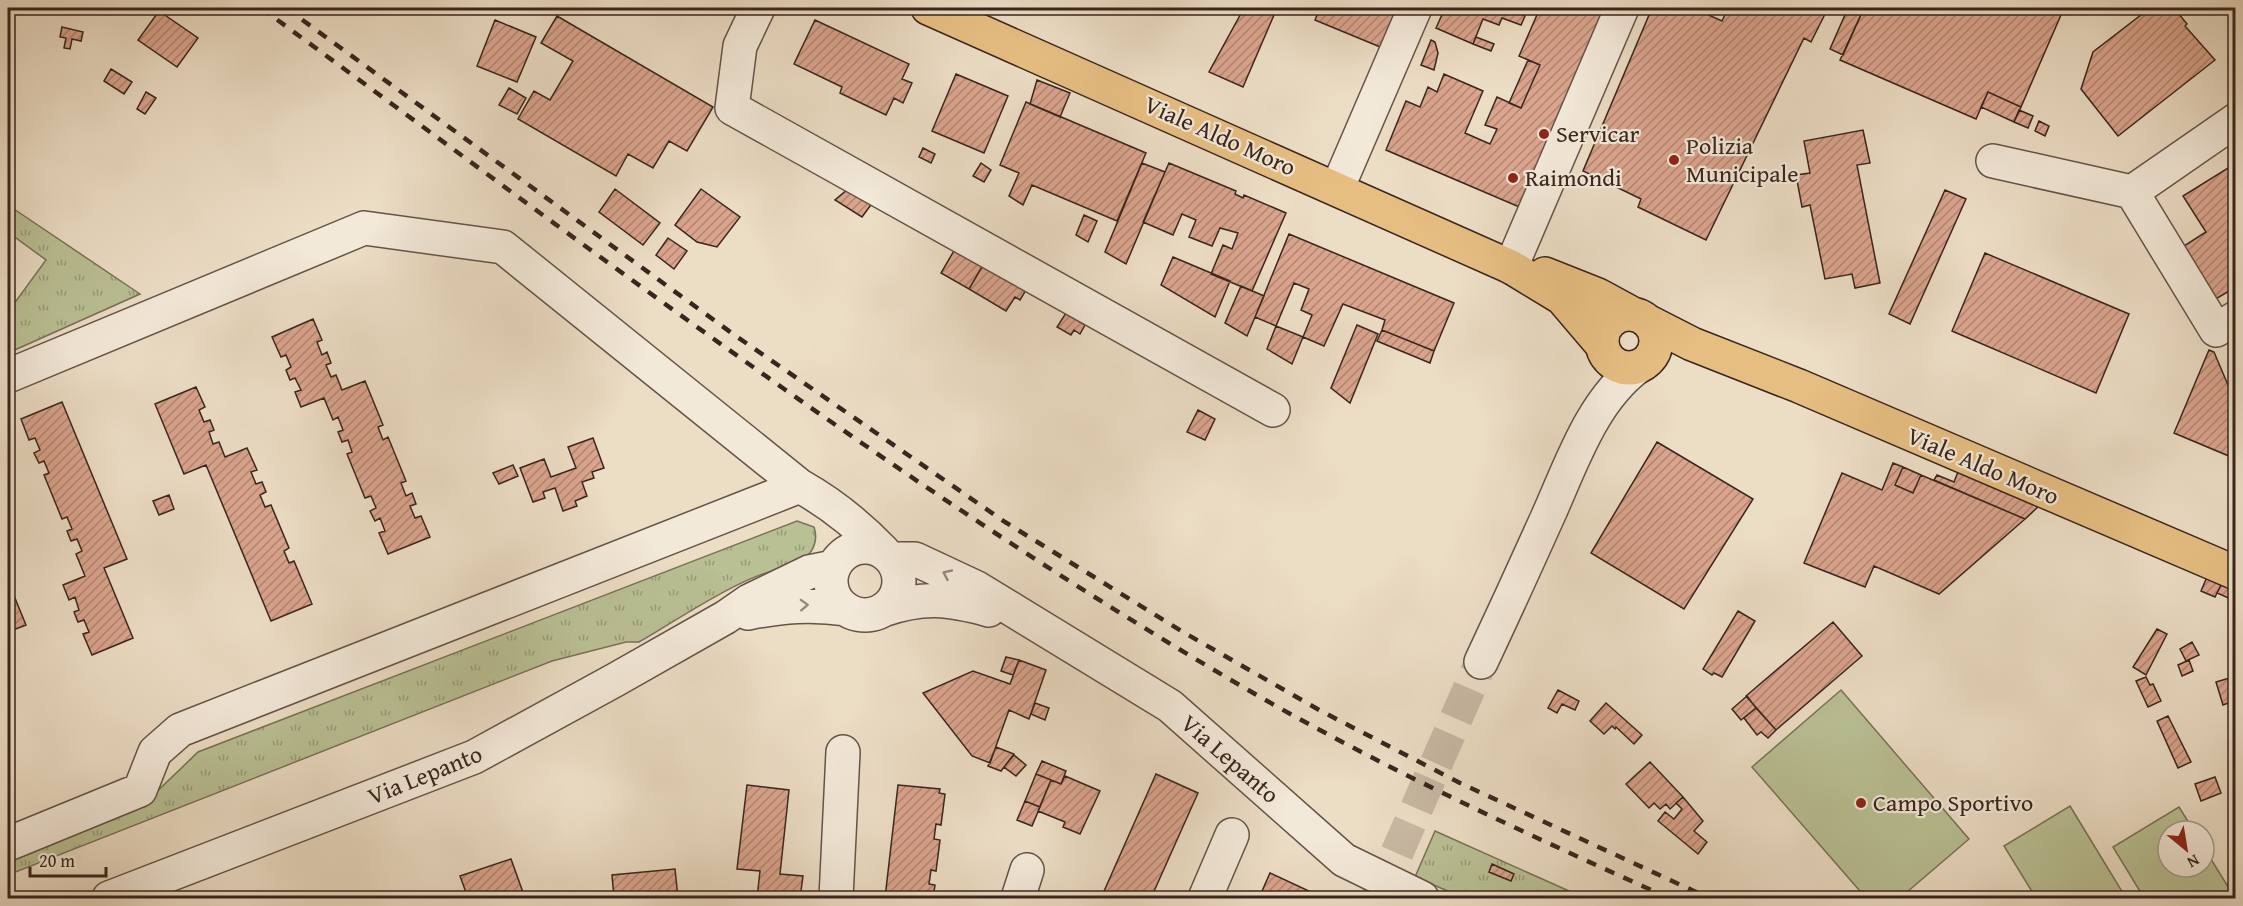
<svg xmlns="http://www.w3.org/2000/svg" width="2243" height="906" viewBox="0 0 2243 906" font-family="'Gentium Book Plus',serif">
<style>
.grass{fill:url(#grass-tufts);stroke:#787258;stroke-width:1.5}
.garden{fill:#b9c094;stroke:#787258;stroke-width:1.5}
.building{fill:url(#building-hatch);stroke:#38251d;stroke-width:1.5}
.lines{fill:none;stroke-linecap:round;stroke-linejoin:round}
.minor-tunnel{stroke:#c8b8a3;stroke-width:33;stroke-dasharray:33 16;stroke-linecap:butt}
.minor-casing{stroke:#655347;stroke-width:36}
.major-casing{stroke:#38251d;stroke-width:36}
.minor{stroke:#f3e9d9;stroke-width:33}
.major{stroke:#e6be82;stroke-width:33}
.rail{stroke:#38251d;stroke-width:4.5;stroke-dasharray:10 10;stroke-linecap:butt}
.oneway{stroke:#96877b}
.poi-dot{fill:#8f2418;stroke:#f3e9d9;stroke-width:2}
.labels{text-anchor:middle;stroke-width:4.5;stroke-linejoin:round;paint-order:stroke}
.poi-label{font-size:24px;fill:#38251d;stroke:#f3e9d9;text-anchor:start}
.street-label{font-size:24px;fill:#38251d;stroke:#f3e9d9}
</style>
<defs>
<pattern id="grass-tufts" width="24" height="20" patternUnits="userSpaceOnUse" patternTransform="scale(1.5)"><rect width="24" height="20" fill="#b9c094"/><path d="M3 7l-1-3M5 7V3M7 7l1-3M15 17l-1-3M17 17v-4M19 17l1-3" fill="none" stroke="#979c78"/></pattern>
<pattern id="building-hatch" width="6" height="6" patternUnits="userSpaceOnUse" patternTransform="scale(1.5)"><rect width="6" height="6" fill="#daa48d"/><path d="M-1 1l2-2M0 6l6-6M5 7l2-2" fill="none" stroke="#b28573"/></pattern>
</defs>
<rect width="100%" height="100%" fill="#ecddc5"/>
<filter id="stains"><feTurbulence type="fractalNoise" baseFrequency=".00333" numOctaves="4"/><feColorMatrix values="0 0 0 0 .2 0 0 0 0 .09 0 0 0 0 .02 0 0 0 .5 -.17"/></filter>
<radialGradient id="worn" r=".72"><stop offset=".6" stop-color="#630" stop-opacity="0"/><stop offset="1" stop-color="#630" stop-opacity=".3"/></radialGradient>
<!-- grass -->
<path class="grass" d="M8,205L140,294L8,353V312L46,260L8,232Z
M797,521L814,527C820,545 809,556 796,567C754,566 678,620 639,642H626L552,661L8,875V857L147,801L198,752Z
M1435,831L1578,895L1587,898H1464L1415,877Z"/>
<!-- garden -->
<path class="garden" d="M1841,690L1969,839L1900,898H1866L1752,767Z
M2070,806L2126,898H2036L2004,846Z
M2179,807L2194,831H2168V867H2204V848L2235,898H2144L2113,847Z"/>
<!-- building -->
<path class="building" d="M1244,8H1277L1243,87L1209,72Z
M1320,8H1402L1385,49L1315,20Z
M1445,8H1509L1525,16L1521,25L1502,18L1499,25L1483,19L1473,44L1436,28Z
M1540,8H1611L1524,209L1386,150L1406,101L1420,107L1428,87L1437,92L1444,74L1483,91L1465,133L1490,144L1497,129L1485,125L1497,97L1521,108L1540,65L1519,56Z
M1652,8H1693L1722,21L1728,8H1828L1811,42L1804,38L1706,240L1638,207L1641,199L1583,171Z
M1848,8H1864L1843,55L1830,49Z
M1864,8H2064L2021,107L1988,92L1976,119L1840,60Z
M2150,8H2174L2187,24L2185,26L2215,60L2118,136L2081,89L2093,52Z
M159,11L198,38L177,67L138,40Z
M557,16L713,107L687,151L669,141L653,168L628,154L616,176L518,119L534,91L550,100L573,61L541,43Z
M495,20L536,37L517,82L477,66Z
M815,20L909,64L902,79L912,83L903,103L894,98L886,115L840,93L842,87L794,64Z
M62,27L83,32L81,41L72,39L70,49L64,48L66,38L60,37Z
M1476,37L1494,44L1491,51L1473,44Z
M1431,40L1435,42L1438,53L1434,70L1421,65Z
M1528,60L1540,65L1521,108L1509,103Z
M111,69L132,82L124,94L104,81Z
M956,74L1008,96L984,153L932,131Z
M1037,80L1070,93L1060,117L1030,104Z
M509,88L526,98L517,114L499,105Z
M146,92L156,98L145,114L137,109Z
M1988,92L2021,107L2014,122L1981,107Z
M1026,102L1146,153L1117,221L1032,185L1023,205L1009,196L1019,173L1000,165Z
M2019,110L2033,116L2028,128L2014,122Z
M2039,121L2049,126L2045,136L2035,131Z
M1863,130L1870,163L1857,165L1880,283L1855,288L1852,274L1825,279L1810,205L1802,207L1796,175L1810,173L1804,141Z
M923,148L935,154L931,163L919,157Z
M981,163L991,170L984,182L973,176Z
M1142,163L1165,172L1126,264L1105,252Z
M1169,163L1236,191L1235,194L1243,198L1244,195L1286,213L1252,291L1211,274L1223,245L1232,249L1238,233L1220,228L1212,246L1189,237L1196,220L1182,214L1173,235L1143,222Z
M2236,163V287L2214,300L2184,246L2206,232L2183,196Z
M615,189L660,223L643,245L599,212Z
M701,189L740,217L717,247L697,242L675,225Z
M847,190L873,202L862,217L835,200Z
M1945,190L1966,199L1910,324L1889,314Z
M1084,215L1097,221L1088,242L1076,235Z
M1289,234L1454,303L1434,351L1382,330L1385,320L1343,304L1324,346L1303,337L1312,315L1301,310L1309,289L1294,283L1276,326L1255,317Z
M668,238L687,251L674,269L656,255Z
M955,249L983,265L969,289L941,273Z
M1985,253L2129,314L2096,393L1952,331Z
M1173,257L1230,281L1215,317L1161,285Z
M983,265L1026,290L1020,300L1015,297L1006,311L969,289Z
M1241,286L1264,296L1247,336L1225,323Z
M1066,313L1085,325L1080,334L1074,330L1071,335L1057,327Z
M313,319L322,340L317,342L322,355L327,352L331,363L326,365L331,377L336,375L342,390L365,381L383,425L378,427L383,440L388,437L406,481L401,483L406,496L412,493L416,504L410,506L415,518L421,516L430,537L388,554L379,533L385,531L380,518L375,521L370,511L376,508L371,496L365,498L347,454L352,452L348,440L342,442L338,432L343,430L338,417L333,420L324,398L301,407L295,392L301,390L295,378L290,380L286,370L291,367L286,355L281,357L272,337Z
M1357,325L1378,334L1350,403L1331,388Z
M1276,326L1303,337L1292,364L1267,349Z
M1382,330L1434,351L1430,363L1377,341Z
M2209,350L2214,352L2236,404V459L2174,433Z
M196,387L205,407L199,410L204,422L210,420L214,430L209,432L213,444L219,442L225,457L247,448L257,470L251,472L256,484L262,482L266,492L260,495L265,507L271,505L289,548L284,551L289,563L294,561L312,604L271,621L206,465L184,474L155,404Z
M62,402L127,559L104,568L133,638L92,655L83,634L89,632L84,620L78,622L74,612L79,610L75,597L69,600L63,585L85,576L76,554L82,551L77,539L71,541L67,531L72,529L67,517L62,519L44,475L49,473L44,461L39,463L34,453L40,450L35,438L29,440L21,419Z
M1198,410L1215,419L1205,440L1187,432Z
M593,438L604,468L592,472L594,478L582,482L587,496L575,501L577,506L563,511L555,488L543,492L545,498L533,502L520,468L544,459L551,477L576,468L568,447Z
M1657,442L1753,499L1684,609L1591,553Z
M1893,463L1903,467L1895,485L1913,493L1921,475L2025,519L1939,594L1874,566L1865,587L1804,563L1842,473L1882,490Z
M513,465L518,476L499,484L493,473Z
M1903,467L1921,475L1913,493L1895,485Z
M1958,472L2039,506L2025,519L1934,480L1937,475L1954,482Z
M169,495L174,509L159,515L153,501Z
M2207,577L2222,583L2215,597L2201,591Z
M8,581L26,625L8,632Z
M2222,583L2236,588V605L2231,603L2233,600L2217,593Z
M1738,611L1755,621L1722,677L1714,673L1712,675L1703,669Z
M1833,622L1862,656L1776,730L1746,696Z
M2157,629L2167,634L2146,675L2133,667Z
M2192,642L2199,655L2186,661L2180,649Z
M1006,657L1019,660L1013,675L1001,671Z
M1019,660L1046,670L1029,719L1009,710L990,763L972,756L923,693L973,671L1010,684Z
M2189,660L2193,671L2182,676L2178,665Z
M2236,676V700L2223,705L2216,682Z
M2146,677L2150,685L2153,684L2161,701L2148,707L2136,681Z
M1558,690L1579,701L1575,710L1562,704L1557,713L1548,708Z
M1747,696L1756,708L1741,720L1732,709Z
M1035,703L1049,708L1045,720L1031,714Z
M1606,703L1642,735L1634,744L1616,727L1615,729L1612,726L1604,734L1590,721Z
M1756,708L1776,730L1768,738L1761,732L1757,735L1744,718Z
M2168,716L2191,762L2178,768L2157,721Z
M996,747L1014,754L1001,771L988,766Z
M1014,755L1026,765L1016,776L1004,767Z
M1042,761L1066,771L1061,784L1036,774Z
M1650,762L1683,797L1670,809L1666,804L1660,809L1654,803L1649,808L1626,784Z
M1036,774L1051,780L1040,807L1025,801Z
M1156,774L1198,793L1151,898H1101Z
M1065,776L1100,791L1080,834L1063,827L1065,822L1038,811L1051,780L1061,784Z
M2215,777L2221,793L2201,801L2195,784Z
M747,785L789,790L780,874L803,876L800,898H757L760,871L737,869Z
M898,785L940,789L939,793L945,794L941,825L936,824L934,839L940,840L936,871L931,870L929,884L935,885L933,898H885Z
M1683,797L1703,821L1694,831L1707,842L1698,854L1658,821L1665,812L1674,819L1682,809L1676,803Z
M1025,801L1040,807L1032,826L1017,820Z
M511,859L525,898H468L460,876Z
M1492,864L1514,874L1511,881L1489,872Z
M675,869L678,898H614L612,875Z
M1270,873L1309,891L1305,898H1259Z"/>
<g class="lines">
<!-- minor-tunnel -->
<path class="minor-tunnel" d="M1377,898L1481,662"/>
<!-- minor casing -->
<g class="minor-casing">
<path id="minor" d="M758,8L740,46L732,108L1273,410
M1993,161L2132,192L2216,330L2236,318
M1337,189L1415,8
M2132,192L2236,120
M1511,267L1622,8
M8,376L364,228L503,247L800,486C832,504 858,525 883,551
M831 581a34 34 0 1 1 68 0a34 34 0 1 1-68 0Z
M892,559H915L977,588L1170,706L1344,860L1422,898
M883,610C924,596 948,599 989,610
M748,613C783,606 812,604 846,609
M1481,662C1504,613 1526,565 1548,516C1571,465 1592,400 1639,366
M8,844L140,790L155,752L180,730L800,486
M109,898L474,757L615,680L726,617L749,601L809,572L834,567
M836,898L843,752
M1018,898L1027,870
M1205,898L1232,835"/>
</g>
<!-- major casing -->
<g class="major-casing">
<path id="major" d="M928,8L1511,267L1562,298L1602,345
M1545,274L1598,295L1633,314
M1602 341a27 27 0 1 1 54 0a27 27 0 1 1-54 0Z
M1649,322L1692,344L1799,386L2236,573"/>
</g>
<!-- minor -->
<use href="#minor" class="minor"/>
<!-- major -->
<use href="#major" class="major"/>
<!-- rail -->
<path class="rail" d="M261,8C586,245 906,492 1255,694C1389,771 1529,835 1669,898
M286,8L733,334L1005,522L1183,632L1321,711L1460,783L1709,898"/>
</g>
<!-- one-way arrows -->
<defs><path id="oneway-chevron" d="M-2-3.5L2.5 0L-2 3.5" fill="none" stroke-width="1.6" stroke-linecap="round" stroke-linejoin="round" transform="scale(1.5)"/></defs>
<g class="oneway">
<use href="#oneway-chevron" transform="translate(947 574) rotate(-155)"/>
<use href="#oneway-chevron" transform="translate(804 605) rotate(-2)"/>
</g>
<!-- markers -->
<g class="poi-dot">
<circle cx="1544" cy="134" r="6"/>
<circle cx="1674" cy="160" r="6"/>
<circle cx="1513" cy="178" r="6"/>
<circle cx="1861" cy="803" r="6"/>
</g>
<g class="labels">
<!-- poi labels -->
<g class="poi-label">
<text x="1556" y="142">Servicar</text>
<text x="1686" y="154">Polizia<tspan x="1686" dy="28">Municipale</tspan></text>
<text x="1525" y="186">Raimondi</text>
<text x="1873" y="811">Campo Sportivo</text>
</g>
<!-- street labels -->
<g class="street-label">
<text transform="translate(1220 136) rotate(24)" y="8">Viale Aldo Moro</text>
<text transform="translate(1983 466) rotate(23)" y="8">Viale Aldo Moro</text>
<text transform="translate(1230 759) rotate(41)" y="8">Via Lepanto</text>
<text transform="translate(425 775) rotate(-22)" y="8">Via Lepanto</text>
</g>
</g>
<!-- margin -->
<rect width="2243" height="906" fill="none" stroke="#ecddc5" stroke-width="30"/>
<rect x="9" y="9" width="2225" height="888" fill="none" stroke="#38251d" stroke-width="3"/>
<rect x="15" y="15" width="2213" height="876" fill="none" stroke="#38251d" stroke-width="1.5"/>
<!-- north arrow -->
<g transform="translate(2186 849) rotate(150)"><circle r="28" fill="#f3e9d9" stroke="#a89b8e" stroke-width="1.5"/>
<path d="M0-4.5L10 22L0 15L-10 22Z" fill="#8f2418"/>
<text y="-9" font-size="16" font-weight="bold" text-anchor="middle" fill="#38251d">N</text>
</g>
<!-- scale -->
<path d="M30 867v9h76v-9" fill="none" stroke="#38251d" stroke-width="3"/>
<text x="39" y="867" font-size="18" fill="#38251d" stroke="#f3e9d9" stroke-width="4.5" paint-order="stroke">20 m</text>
<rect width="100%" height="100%" filter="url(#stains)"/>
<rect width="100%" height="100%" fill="url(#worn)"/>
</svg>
